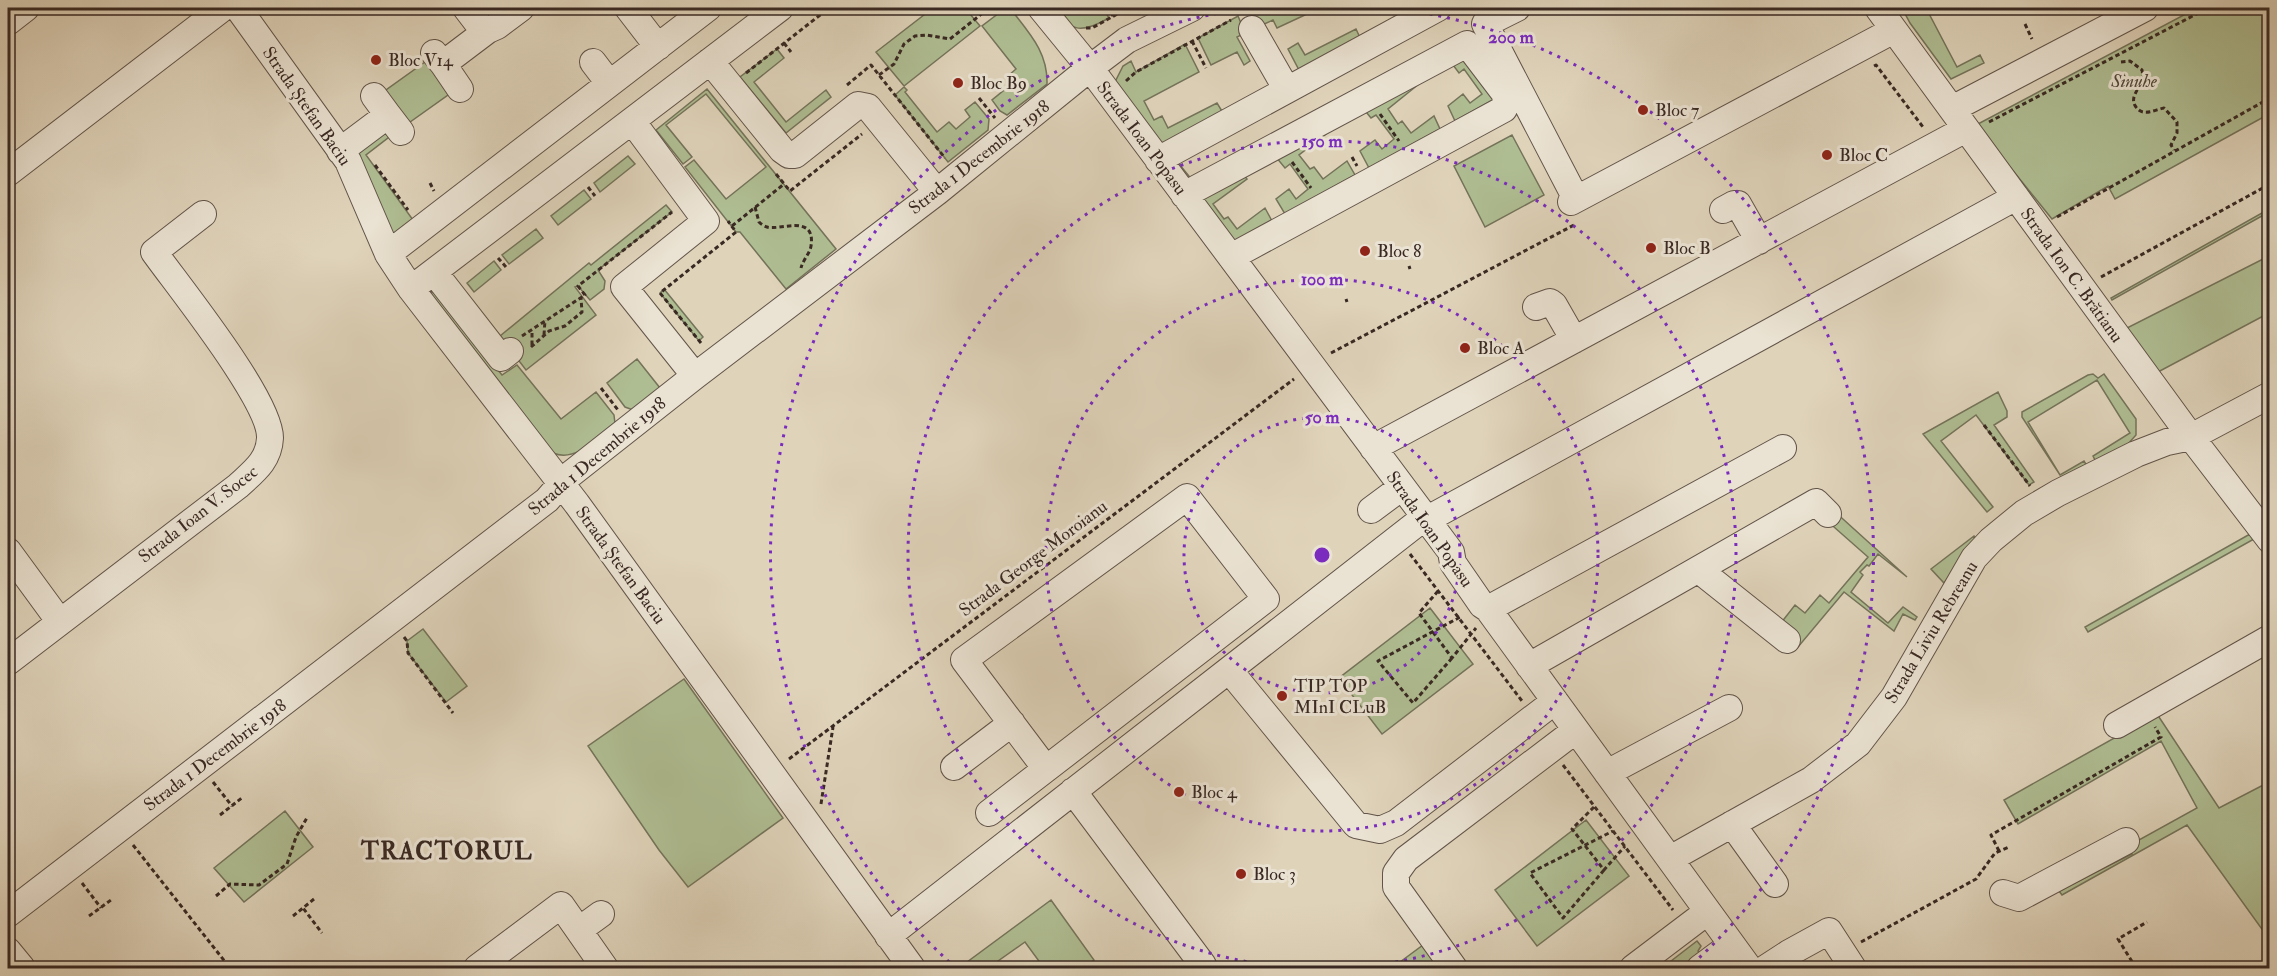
<svg xmlns="http://www.w3.org/2000/svg" width="2277" height="976" viewBox="0 0 2277 976" font-family="'IM FELL Double Pica',serif">
<style>
.green{fill:#afbd92;stroke:#74735a;stroke-width:1.5}
.lines{fill:none;stroke-linecap:round;stroke-linejoin:round}
.minor-casing{stroke:#625449;stroke-width:28}
.path{stroke:#392923;stroke-width:3;stroke-dasharray:4.5 3;stroke-linecap:butt}
.minor{stroke:#eae2d2;stroke-width:26}
.ring{fill:none;stroke:#7b2cbf;stroke-width:3;stroke-dasharray:3 6}
.poi-dot{fill:#8f2418;stroke:#eae2d2;stroke-width:2}
.labels{text-anchor:middle;stroke-width:6;stroke-linejoin:round;paint-order:stroke}
.poi-label{font-size:18px;fill:#392923;stroke:#eae2d2;text-anchor:start}
.park-label{font-size:18px;font-style:italic;fill:#514739;stroke:#eae2d2}
.street-label{font-size:18px;fill:#392923;stroke:#eae2d2}
.district-label{font-size:24px;font-weight:bold;letter-spacing:1.5px;fill:#392923;stroke:#eae2d2}
.centre{fill:#7b2cbf;stroke:#eae2d2;stroke-width:3}
.ring-label{font-size:18px;text-anchor:middle;font-weight:bold;fill:#7b2cbf;stroke:#eae2d2;stroke-width:6;stroke-linejoin:round;paint-order:stroke}
</style>
<rect width="100%" height="100%" fill="#dfd3ba"/>
<filter id="stains"><feTurbulence type="fractalNoise" baseFrequency=".00333" numOctaves="4"/><feColorMatrix values="0 0 0 0 .2 0 0 0 0 .09 0 0 0 0 .02 0 0 0 .5 -.17"/></filter>
<radialGradient id="worn" r=".72"><stop offset=".6" stop-color="#630" stop-opacity="0"/><stop offset="1" stop-color="#630" stop-opacity=".3"/></radialGradient>
<!-- green -->
<path class="green" d="M933,8H965L980,26L904,86L876,52Z
M1001,8H1010C1028,32 1048,51 1047,84L1007,115L1000,111L992,100L1014,82L1009,75L1016,69L982,26L1003,10Z
M1047,8H1103L1109,18C1078,36 1072,29 1047,8Z
M1254,8H1320L1277,28L1273,20L1260,26L1251,9Z
M1902,8H1926L1957,67L1980,55L1984,63L1951,79L1910,23Z
M2197,8H2269V114L2115,199L2108,186L2052,219L1976,125Z
M1238,16L1245,33L1237,37L1250,61L1244,65L1237,52L1211,65L1198,38Z
M1356,29L1362,42L1299,70L1288,49L1298,43L1305,55Z
M1185,44L1199,72L1144,101L1154,120L1162,116L1168,128L1217,103L1225,116L1171,154L1201,191L1241,171L1247,179L1213,204L1224,219L1228,217L1237,229L1265,208L1272,221L1241,251L1115,82L1123,66L1131,61L1136,72Z
M777,49L784,58L754,82L786,122L826,90L831,97L786,133L740,77Z
M1463,52L1496,98L1455,121L1448,106L1463,94L1470,103L1482,94L1464,69L1459,73L1450,61Z
M432,57L455,90L403,127L379,95Z
M1414,78L1419,84L1388,109L1398,124L1402,121L1411,133L1434,116L1440,129L1369,168L1360,151L1375,140L1382,149L1394,139L1376,115L1371,118L1362,107Z
M904,87L907,90L905,92L937,132L949,122L956,129L970,117L965,110L975,102L989,119L988,130L948,162L895,95Z
M707,89L836,249L786,289L740,232H736L685,167L694,160L726,199L766,167L706,94L666,125L692,157L683,164L656,130Z
M389,129L393,134L366,155L413,220L394,244L350,157Z
M1330,131L1299,155L1310,169L1314,167L1323,179L1347,161L1355,175L1285,214L1276,199L1289,189L1296,199L1308,189L1290,164L1285,168L1276,157L1257,170L1253,164Z
M1512,135L1544,195L1485,227L1454,166Z
M628,156L635,164L600,192L594,183Z
M584,190L591,199L558,225L551,216Z
M666,205L672,212L598,270L605,281L604,289L590,300L578,286L575,287L596,315L526,370L500,336L589,263L591,265Z
M2269,209V212L2112,300L2111,298Z
M536,229L543,238L509,264L502,255Z
M2269,256V313L2158,372L2125,329Z
M494,261L501,270L474,292L467,283Z
M664,289L703,337L699,341L660,293Z
M418,290L435,293L502,375L517,365L561,419L596,392L614,415L615,424C598,437 576,463 553,453C545,449 538,444 531,440Z
M637,359L660,388L633,410L625,407L607,383Z
M2093,374L2098,378L2104,374L2136,419V435L2127,445L2096,462L2093,456L2130,433L2097,380L2028,422L2060,475L2084,461L2087,466L2062,478L2022,417V412L2088,375Z
M1998,392L2007,411V417L1994,425L2034,482L2029,485L1976,415L1941,441L1993,507L1987,512L1923,434Z
M1833,510L1907,577L1878,554L1869,566L1867,565L1860,572L1863,575L1851,592L1888,623L1903,607L1917,617L1915,620L1903,614L1894,631L1844,592L1798,647L1777,628L1795,605L1805,613L1820,595L1829,603L1868,557L1826,520Z
M2250,534L2254,539L2088,632L2085,627Z
M1974,536L1977,540L1944,583L1931,569Z
M1430,608L1473,664L1382,734L1339,678Z
M423,629L467,686L446,702L408,653L407,641Z
M684,679L783,818L688,887L659,850L588,746Z
M2157,714L2219,808L2269,782V939L2187,825L2062,895L2059,891L2132,854L2128,846L2197,808L2161,741L2018,824L2004,800Z
M285,811L313,847L244,902L214,868Z
M1586,820L1629,876L1537,946L1495,890Z
M1051,900L1094,960L1083,968H1044L1025,942L988,968H959Z
M1697,941L1701,946L1698,951L1702,957L1690,968H1662Z
M1423,945L1440,968H1392Z"/>
<g class="lines">
<!-- minor casing -->
<g class="minor-casing">
<path id="minor" d="M238,8L348,161L388,254L411,289L577,504L912,968
M466,8L479,25L488,30L497,26L521,8
M628,8L658,47
M1041,8L1090,68L1451,552L1453,563L1482,605L1488,609L1749,968
M1517,8L1485,24L1576,199
M1878,8L2191,437L2270,540
M8,22L26,8
M1252,29L1287,90
M434,53L443,64L488,30
M710,61L782,150L789,155H795L858,105L868,107L937,192
M593,62L609,83
M443,64L460,89
M374,96L388,115
M1952,109L2145,8
M632,121L706,221L624,287L695,376
M340,151L388,115L401,132
M1158,160L1438,8
M8,173L223,8
M1184,195L1467,44L1505,94L1506,103L1504,109L1231,257
M1571,202L1894,30
M1723,210L1734,204H1738L1759,241
M388,254L708,8
M434,272L501,358L510,351
M411,289L780,8
M1536,307L1550,302L1554,305L1574,340
M1373,448L1966,129
M1187,497L1266,599L1046,769L964,660Z
M1371,510L1402,487
M1426,520L2016,197
M8,551L60,622
M1699,570L1787,640
M1488,609L1783,448
M8,662L238,486C253,472 269,461 270,438C271,401 179,287 154,252L203,214
M1529,666L1816,502L1828,514
M1229,670L1356,825L1380,830L1396,823L1555,701
M2117,725L2270,638
M954,767L1012,723
M1607,773L1729,708
M1073,791L1203,965
M989,813L1046,769
M1732,824L1775,884
M1670,859L1811,780L1858,744L1894,697L1974,558L1991,540L2024,513L2058,493L2136,454L2167,442L2191,437L2270,395
M2003,893L2019,898L2126,841
M8,914L547,500L567,477L695,376L937,192L1090,68L1127,40L1192,8
M579,930L601,914
M888,936L1425,517
M8,951L22,968
M477,968L561,905L605,968
M1454,968L1396,887V873L1406,859L1576,730
M1633,968L1707,912
M1700,968L1731,945
M1766,968L1789,953L1829,931L1853,968"/>
</g>
<!-- path -->
<path class="path" d="M1108,8L1113,16
M2025,24L2032,39
M1086,28H1092L1128,8
M1192,41L1206,68
M784,43L791,52
M2121,62L2130,61L2142,70C2146,86 2127,95 2136,107C2143,117 2154,110 2164,108L2177,122V133L2171,145L2174,150
M1874,66L1876,65L1923,127
M746,73L829,8
M879,75L894,64L904,44L915,36L927,35L950,39L989,8
M1126,81L1136,72L1231,20
M847,85L871,65L945,158
M979,98L995,118
M1380,114L1399,141
M1989,122L2208,8
M1352,157L1357,166
M1292,162L1311,188
M375,165L408,210
M776,174L790,191L862,134
M430,183L434,191
M588,187L595,196
M755,207L759,222C761,224 764,226 767,227C779,231 816,213 811,246C810,253 803,260 801,268
M2057,217L2270,98
M732,226L784,184
M498,258L506,267
M1409,266L1410,269
M2101,277L2270,184
M1346,299L1347,302
M544,335L545,320
M522,336L585,295L578,286L672,212
M701,343L660,293L736,232L728,221
M532,345V331
M531,347L549,331L565,326L582,312L581,298
M1331,353L1574,225
M601,388L618,410
M1984,425L2030,486
M1410,554L1522,701
M1438,591L1419,613L1452,658L1476,628
M404,637L407,641L408,653L453,713
M1452,658L1413,703L1378,661L1462,616
M789,759L1294,379
M1563,765L1673,910
M213,782L232,806
M821,804L833,727
M1594,807L1572,829L1604,870L1625,846
M220,815L243,797
M133,845L230,968
M1999,851L1991,835L2161,737L2155,727
M1604,870L1563,918L1530,873L1613,831
M82,883L101,908
M216,896L230,884L259,885L287,864L296,837L308,816
M314,899L303,908L322,933
M89,916L111,900
M293,916L303,908
M1861,942L1976,879L1995,853L2009,847
M2136,968L2118,939L2147,922"/>
<!-- minor -->
<use href="#minor" class="minor"/>
</g>
<!-- distance rings -->
<g class="ring">
<circle cx="1322" cy="555" r="138"/>
<circle cx="1322" cy="555" r="276"/>
<path d="M1300 968A414 414 0 1 1 1344 968"/>
<path d="M956 968A552 552 0 0 1 1250 8M1394 8A552 552 0 0 1 1688 968"/>
</g>
<!-- markers -->
<g class="poi-dot">
<circle cx="376" cy="60" r="6"/>
<circle cx="958" cy="83" r="6"/>
<circle cx="1643" cy="110" r="6"/>
<circle cx="1827" cy="155" r="6"/>
<circle cx="1651" cy="248" r="6"/>
<circle cx="1365" cy="251" r="6"/>
<circle cx="1465" cy="348" r="6"/>
<circle cx="1282" cy="696" r="6"/>
<circle cx="1179" cy="792" r="6"/>
<circle cx="1241" cy="874" r="6"/>
</g>
<g class="labels">
<!-- poi labels -->
<g class="poi-label">
<text x="388" y="66">Bloc V14</text>
<text x="970" y="89">Bloc B9</text>
<text x="1655" y="116">Bloc 7</text>
<text x="1839" y="161">Bloc C</text>
<text x="1663" y="254">Bloc B</text>
<text x="1377" y="257">Bloc 8</text>
<text x="1477" y="354">Bloc A</text>
<text x="1294" y="692">TIP TOP<tspan x="1294" dy="21">MInI CLuB</tspan></text>
<text x="1191" y="798">Bloc 4</text>
<text x="1253" y="880">Bloc 3</text>
</g>
<!-- park labels -->
<g class="park-label">
<text x="2134" y="87">Sinuhe</text>
</g>
<!-- street labels -->
<g class="street-label">
<text transform="translate(307 106) rotate(55)" y="6">Strada Ștefan Baciu</text>
<text transform="translate(1142 138) rotate(53)" y="6">Strada Ioan Popasu</text>
<text transform="translate(979 157) rotate(-38)" y="6">Strada 1 Decembrie 1918</text>
<text transform="translate(2072 275) rotate(54)" y="6">Strada Ion C. Brătianu</text>
<text transform="translate(597 456) rotate(-40)" y="6">Strada 1 Decembrie 1918</text>
<text transform="translate(198 514) rotate(-38)" y="6">Strada Ioan V. Socec</text>
<text transform="translate(1430 529) rotate(55)" y="6">Strada Ioan Popasu</text>
<text transform="translate(1033 558) rotate(-37)" y="6">Strada George Moroianu</text>
<text transform="translate(621 565) rotate(54)" y="6">Strada Ștefan Baciu</text>
<text transform="translate(1931 632) rotate(-59)" y="6">Strada Liviu Rebreanu</text>
<text transform="translate(215 755) rotate(-37)" y="6">Strada 1 Decembrie 1918</text>
</g>
<!-- district labels -->
<g class="district-label">
<text x="447" y="859">TRACTORUL</text>
</g>
</g>
<circle cx="1322" cy="555" r="9" class="centre"/>
<g class="ring-label">
<text x="1511" y="43">200 m</text>
<text x="1322" y="147">150 m</text>
<text x="1322" y="285">100 m</text>
<text x="1322" y="423">50 m</text>
</g>
<!-- margin -->
<rect width="2277" height="976" fill="none" stroke="#dfd3ba" stroke-width="30"/>
<rect x="9" y="9" width="2259" height="958" fill="none" stroke="#392923" stroke-width="3"/>
<rect x="15" y="15" width="2247" height="946" fill="none" stroke="#392923" stroke-width="1.5"/>
<rect width="100%" height="100%" filter="url(#stains)"/>
<rect width="100%" height="100%" fill="url(#worn)"/>
</svg>
